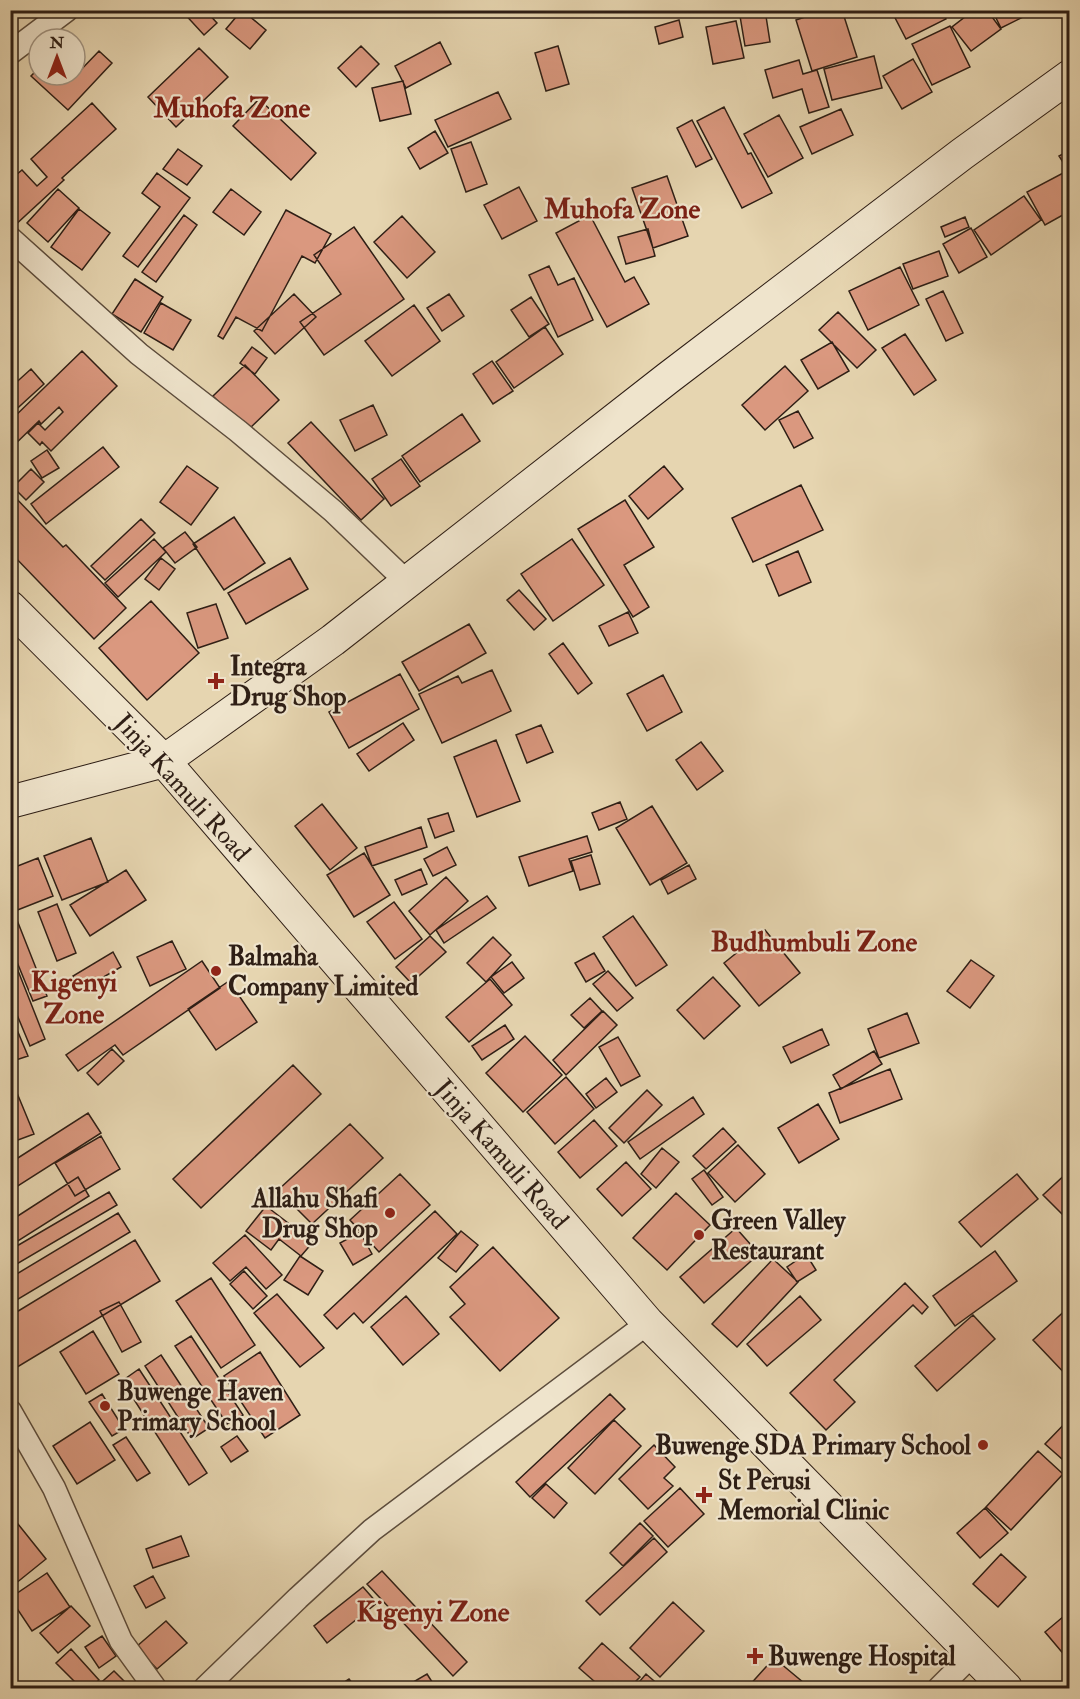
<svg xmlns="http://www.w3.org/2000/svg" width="1080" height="1699" viewBox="0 0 1080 1699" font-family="'IM FELL Double Pica',serif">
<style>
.building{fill:#da987f;stroke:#2e1e15;stroke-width:1.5}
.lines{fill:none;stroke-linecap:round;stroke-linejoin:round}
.minor-casing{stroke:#5c4c3c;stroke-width:25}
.secondary-casing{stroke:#2e1e15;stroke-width:34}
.minor{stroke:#efe4cc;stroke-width:22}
.secondary{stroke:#efe4cc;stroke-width:32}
.poi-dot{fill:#8f2418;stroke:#efe4cc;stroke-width:2}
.labels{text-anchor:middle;stroke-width:4.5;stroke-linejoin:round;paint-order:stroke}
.poi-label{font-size:26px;font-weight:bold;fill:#2e1e15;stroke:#efe4cc;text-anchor:start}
.street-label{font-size:26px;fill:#2e1e15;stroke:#efe4cc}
.quarter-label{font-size:28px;font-weight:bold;fill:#7a1f14;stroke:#efe4cc}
</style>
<rect width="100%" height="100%" fill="#e6d5b0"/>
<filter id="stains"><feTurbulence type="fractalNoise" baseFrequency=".00333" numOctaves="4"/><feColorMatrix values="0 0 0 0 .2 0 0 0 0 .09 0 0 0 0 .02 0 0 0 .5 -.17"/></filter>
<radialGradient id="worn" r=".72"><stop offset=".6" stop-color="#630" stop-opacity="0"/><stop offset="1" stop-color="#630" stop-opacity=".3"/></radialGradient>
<!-- building -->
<path class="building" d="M181,10H205L217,23L204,35Z
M242,10L266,30L250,49L226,29Z
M699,10H738L700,16Z
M739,10H765L770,42L745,46Z
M826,10H842L857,57L812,71L796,20Z
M891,10H942L946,19L906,39Z
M974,10H987L1001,29L971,51L952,27Z
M992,10H1030L1031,13L1001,28Z
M679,20L683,37L659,44L655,27Z
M736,21L744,58L713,64L706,27Z
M950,26L970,67L932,85L912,44Z
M440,42L451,64L406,88L395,66Z
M361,46L379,64L356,87L338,68Z
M558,46L569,84L546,91L535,53Z
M199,48L228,77L176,127L148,97Z
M99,51L112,63L68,110L31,76L39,68V75L75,76Z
M874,56L882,88L832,100L824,69Z
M913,59L932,92L902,109L883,76Z
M799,60L803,74L817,70L829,107L809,113L802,89L773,98L765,70Z
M403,81L411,114L380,121L372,88Z
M498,92L511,119L448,147L435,120Z
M259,99L316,153L291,180L233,126Z
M92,103L116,129L62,178L64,180L13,227L10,225V180L22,170L37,186L47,177L31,159Z
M724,107L748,154L751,153L772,193L742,208L697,121Z
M841,109L853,135L812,154L800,127Z
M779,115L803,158L768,177L744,134Z
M692,120L712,159L696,167L677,128Z
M435,131L448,153L420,169L408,148Z
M471,142L487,184L466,192L451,149Z
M178,149L202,166L187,185L163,169Z
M1070,150V164L1066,167L1059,156Z
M1065,172L1070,180V211L1045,225L1027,192Z
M157,173L190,198L138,267L123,256L160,207L142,193Z
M667,176L688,236L653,248L632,188Z
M519,187L537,221L502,239L484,205Z
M58,189L79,208L48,242L27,223Z
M231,189L261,212L244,235L213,212Z
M1024,196L1041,220L991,255L974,230Z
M79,209L110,233L82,270L51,247Z
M286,210L331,234L315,263L302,256L262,331L236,317L223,339L218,336Z
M184,215L197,225L156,282L142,272Z
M590,215L625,282L634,277L649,304L607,327L556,233Z
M402,216L435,252L407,278L374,242Z
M965,217L969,227L945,237L941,227Z
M354,227L404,299L324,355L300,322L341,294L314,255Z
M971,228L987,257L959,273L943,244Z
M648,229L655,256L626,264L618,237Z
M939,251L948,276L913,289L903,264Z
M549,266L558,285L574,278L593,320L558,337L529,275Z
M900,267L919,305L868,330L849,291Z
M135,279L163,297L141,332L112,314Z
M943,291L963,333L946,341L926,299Z
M294,294L316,317L275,354L254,331Z
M449,294L464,316L442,331L427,308Z
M531,297L549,324L529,337L511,310Z
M161,303L191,320L173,350L144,333Z
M414,305L440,341L392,376L365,341Z
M838,312L876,350L857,368L819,330Z
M545,327L563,354L514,388L496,362Z
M905,334L936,380L914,395L882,348Z
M832,342L849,371L818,389L801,360Z
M252,347L267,358L255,374L240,363Z
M82,351L117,386L51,451L42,442L40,445L28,433L38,423L45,430L63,412L59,407L41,424L39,421L10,449V421Z
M492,361L513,391L493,404L473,374Z
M245,365L279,400L247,431L213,396Z
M785,366L808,391L765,430L742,405Z
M31,369L44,384L10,415V388Z
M373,405L387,435L355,451L340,420Z
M798,411L813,438L794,448L779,420Z
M462,414L480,441L420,482L402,456Z
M311,422L384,499L361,520L288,443Z
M103,447L119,467L46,524L31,504Z
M47,450L59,468L42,478L31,461Z
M401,459L420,486L391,506L372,479Z
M187,466L218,488L191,525L160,502Z
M664,466L683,489L648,519L629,496Z
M31,469L44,482L26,500L13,487Z
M801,485L823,530L753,562L732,518Z
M10,492L63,547L66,545L126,608L94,639L10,552Z
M625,500L654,547L624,565L649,607L633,617L578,529Z
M234,517L265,563L224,590L193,544Z
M141,519L155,533L105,580L91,566Z
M185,532L197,547L175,563L163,548Z
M154,539L166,552L118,597L105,583Z
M572,539L604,585L553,621L521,574Z
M798,551L811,582L779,596L766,565Z
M161,558L175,569L159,590L145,579Z
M290,558L308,589L246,624L228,593Z
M519,590L546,619L534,630L507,600Z
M151,601L199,653L147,700L99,648Z
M216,604L228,638L198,648L187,613Z
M628,612L638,633L609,646L599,626Z
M469,624L486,653L419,691L402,662Z
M563,643L592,683L578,694L549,654Z
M492,670L511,711L442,743L419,694L458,676L462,683Z
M400,674L419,709L349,748L329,712Z
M663,675L682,712L647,731L627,694Z
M403,723L414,740L369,771L357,754Z
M541,725L553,752L527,763L516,735Z
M496,740L520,801L477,817L454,757Z
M701,742L723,771L697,790L676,760Z
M620,802L627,819L599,830L592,813Z
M322,804L357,848L330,870L295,826Z
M652,806L687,863L650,885L616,828Z
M448,813L454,831L435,838L428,819Z
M421,827L427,847L372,866L365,847Z
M587,836L592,852L569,859L573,871L529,886L519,857Z
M91,838L108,882L62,900L44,856Z
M447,847L456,865L433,876L424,859Z
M364,853L390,895L354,917L327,875Z
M591,855L600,884L580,890L571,861Z
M38,858L53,896L15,911L10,898V869Z
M689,865L696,879L668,894L661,880Z
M421,869L427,884L402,895L395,880Z
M126,870L146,900L90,936L70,905Z
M446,877L468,901L430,935L409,911Z
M487,896L496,908L444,943L436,930Z
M394,902L422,939L395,959L367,922Z
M57,904L76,953L57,961L38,912Z
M15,915L47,996L33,1001L10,945V916Z
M633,916L667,965L636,986L603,937Z
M765,930L800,973L759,1006L724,963Z
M430,936L446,952L411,983L396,967Z
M493,937L511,955L486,982L467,963Z
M172,941L186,969L150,986L137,957Z
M113,952L121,967L81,990L73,976Z
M594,953L605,971L586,982L575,963Z
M971,960L994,976L970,1008L947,991Z
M202,961L220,988L123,1055L115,1045L78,1071L66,1055Z
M512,962L524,978L504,993L491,977Z
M15,963L45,1039L30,1046L10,998V965Z
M608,971L633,998L617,1011L593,984Z
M713,977L740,1006L704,1039L677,1010Z
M490,979L512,1005L469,1042L446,1017Z
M229,981L257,1022L216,1050L188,1009Z
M590,998L602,1011L584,1028L571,1015Z
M603,1011L617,1025L566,1075L553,1060Z
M10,1013L28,1056L10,1062Z
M907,1013L919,1043L879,1058L868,1029Z
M505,1025L514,1039L482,1060L472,1046Z
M822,1029L829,1045L791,1063L783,1047Z
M525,1036L562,1075L523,1112L486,1073Z
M618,1037L640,1076L621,1086L599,1047Z
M112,1049L124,1061L98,1085L87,1073Z
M874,1051L882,1064L841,1089L833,1075Z
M293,1065L321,1094L201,1208L173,1179Z
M890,1069L902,1099L840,1123L829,1093Z
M566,1077L594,1109L555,1144L527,1112Z
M606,1078L617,1092L596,1108L586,1094Z
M647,1090L662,1105L624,1143L609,1128Z
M17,1093L34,1134L10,1143V1095Z
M693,1097L704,1114L640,1159L628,1142Z
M818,1104L839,1139L799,1163L778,1128Z
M88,1113L101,1133L10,1191V1163Z
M594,1120L617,1146L580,1178L558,1152Z
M350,1124L383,1158L312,1224L278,1190Z
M723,1128L736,1142L706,1169L693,1156Z
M101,1136L120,1169L75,1196L55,1163Z
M738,1145L765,1174L735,1202L708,1173Z
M662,1148L679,1162L656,1188L641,1174Z
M626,1162L651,1189L622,1216L597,1189Z
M704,1170L723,1197L712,1205L692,1179Z
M1068,1172L1070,1173V1222L1043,1195Z
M400,1174L430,1205L379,1252L350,1220Z
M1017,1174L1038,1199L981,1247L959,1222Z
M78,1177L89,1196L10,1246V1221Z
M109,1192L117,1205L10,1268V1250Z
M676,1193L710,1225L667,1270L633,1238Z
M266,1206L313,1242L301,1256L279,1239L271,1250L246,1231Z
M435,1211L457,1234L363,1323L354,1313L337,1329L324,1315Z
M118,1213L130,1232L10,1304V1278Z
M736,1228L759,1254L704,1303L680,1277Z
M461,1231L478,1245L456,1272L438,1258Z
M360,1232L372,1254L353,1265L340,1243Z
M245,1235L282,1275L266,1289L246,1267L230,1281L213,1263Z
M135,1240L160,1281L14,1369L10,1364V1316Z
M493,1247L559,1318L500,1371L450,1317L465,1304L450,1287Z
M995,1251L1017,1281L955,1326L933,1296Z
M806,1254L816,1270L797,1282L787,1267Z
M300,1256L323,1271L308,1295L284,1280Z
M773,1259L798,1282L737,1347L712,1324Z
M244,1271L267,1296L253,1309L230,1284Z
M211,1278L255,1345L221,1368L176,1301Z
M905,1283L928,1307L922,1314L913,1305L834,1380L855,1402L826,1430L790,1393Z
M277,1294L324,1348L300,1367L254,1313Z
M406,1296L439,1334L403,1365L371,1327Z
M800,1296L821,1320L767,1366L747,1344Z
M119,1302L141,1342L122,1352L100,1311Z
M1070,1306V1377L1069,1378L1033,1340Z
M973,1315L995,1339L937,1391L915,1366Z
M93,1331L119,1374L86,1394L60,1352Z
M191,1336L243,1415L227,1424L175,1346Z
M260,1352L300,1415L265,1438L224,1376Z
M161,1355L209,1428L192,1439L145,1366Z
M139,1369L207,1473L189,1485L122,1381Z
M102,1394L124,1429L112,1436L89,1402Z
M610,1394L625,1409L530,1497L516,1482Z
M1070,1418V1466L1045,1444Z
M614,1420L641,1446L595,1494L568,1468Z
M90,1422L115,1460L77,1484L53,1446Z
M237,1436L248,1451L231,1462L221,1447Z
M126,1437L150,1473L137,1481L113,1445Z
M654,1445L675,1467L664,1478L673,1486L648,1509L619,1479Z
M1038,1451L1063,1474L1011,1530L986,1507Z
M546,1484L567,1503L554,1518L532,1498Z
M680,1488L704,1514L668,1547L644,1521Z
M985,1508L1008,1533L980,1558L957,1533Z
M640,1523L653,1536L623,1566L610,1553Z
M18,1524L46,1559L10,1588V1530Z
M181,1536L189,1556L153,1568L146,1549Z
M654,1538L667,1552L600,1615L586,1601Z
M1001,1554L1026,1577L998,1607L973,1584Z
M382,1571L467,1662L453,1676L367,1584Z
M47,1573L70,1607L32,1631L10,1598Z
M153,1576L165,1598L146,1608L134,1586Z
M363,1587L377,1603L327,1643L314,1626Z
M673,1602L704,1631L660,1677L630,1648Z
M71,1606L90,1626L58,1653L40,1633Z
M1070,1611V1654L1066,1657L1045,1632Z
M166,1621L187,1643L157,1669L136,1647Z
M102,1636L116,1656L99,1668L85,1647Z
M602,1643L640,1677L629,1688H602L579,1668Z
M71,1649L99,1680L90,1688H81L56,1663Z
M774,1658L810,1688H747Z
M114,1671L131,1688H95Z
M427,1674L436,1688H403Z
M646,1674L660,1686L658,1688H634Z
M10,1676L22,1688H10Z
M349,1679L356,1688H335Z"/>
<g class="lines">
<!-- minor casing -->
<g class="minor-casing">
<path id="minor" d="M10,53L67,10
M10,238L139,354L238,431L333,511L408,583
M10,1411L54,1488L121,1641L155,1688
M205,1688L298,1598L372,1530L648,1323
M939,1688L973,1654"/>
</g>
<!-- secondary casing -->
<g class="secondary-casing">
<path id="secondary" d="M10,607L164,761L648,1323L1006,1688
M10,802L164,761L333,640L668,378L962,154L1070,76"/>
</g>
<!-- minor -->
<use href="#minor" class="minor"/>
<!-- secondary -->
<use href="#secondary" class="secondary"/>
</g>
<!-- markers -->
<g class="poi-dot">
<path d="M213 672h6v6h6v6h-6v6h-6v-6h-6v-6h6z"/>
<circle cx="216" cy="971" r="6"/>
<circle cx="390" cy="1213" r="6"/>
<circle cx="699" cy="1235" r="6"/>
<circle cx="105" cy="1406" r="6"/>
<circle cx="983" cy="1445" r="6"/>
<path d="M701 1486h6v6h6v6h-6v6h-6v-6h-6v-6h6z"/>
<path d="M752 1647h6v6h6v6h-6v6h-6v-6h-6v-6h6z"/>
</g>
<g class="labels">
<!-- poi labels -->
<g class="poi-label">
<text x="230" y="675">Integra<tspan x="230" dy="30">Drug Shop</tspan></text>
<text x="228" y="965">Balmaha<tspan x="228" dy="30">Company Limited</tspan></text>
<text x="378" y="1207" text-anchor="end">Allahu Shafi<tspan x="378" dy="30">Drug Shop</tspan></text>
<text x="711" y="1229">Green Valley<tspan x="711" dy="30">Restaurant</tspan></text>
<text x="117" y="1400">Buwenge Haven<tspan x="117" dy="30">Primary School</tspan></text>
<text x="971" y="1454" text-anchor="end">Buwenge SDA Primary School</text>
<text x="718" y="1489">St Perusi<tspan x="718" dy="30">Memorial Clinic</tspan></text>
<text x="768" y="1665">Buwenge Hospital</text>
</g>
<!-- street labels -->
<g class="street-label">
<text transform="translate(183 787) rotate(48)" y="9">Jinja Kamuli Road</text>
<text transform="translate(502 1154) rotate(49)" y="9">Jinja Kamuli Road</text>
</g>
<!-- quarter labels -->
<g class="quarter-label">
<text x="232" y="117">Muhofa Zone</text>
<text x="622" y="218">Muhofa Zone</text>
<text x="814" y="951">Budhumbuli Zone</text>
<text x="74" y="991">Kigenyi<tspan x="74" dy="32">Zone</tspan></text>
<text x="433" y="1621">Kigenyi Zone</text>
</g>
</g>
<!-- margin -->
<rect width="1080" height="1699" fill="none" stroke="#e6d5b0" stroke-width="36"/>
<rect x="12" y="12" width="1056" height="1675" fill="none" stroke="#2e1e15" stroke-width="3"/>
<rect x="18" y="18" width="1044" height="1663" fill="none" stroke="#2e1e15" stroke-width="1.5"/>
<!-- north arrow -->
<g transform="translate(57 57)"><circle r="28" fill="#efe4cc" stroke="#a29583" stroke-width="1.5"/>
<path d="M0-4.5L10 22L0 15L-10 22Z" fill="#8f2418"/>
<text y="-9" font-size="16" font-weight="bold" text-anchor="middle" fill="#2e1e15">N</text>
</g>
<rect width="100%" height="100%" filter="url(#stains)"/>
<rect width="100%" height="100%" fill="url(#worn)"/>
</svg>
